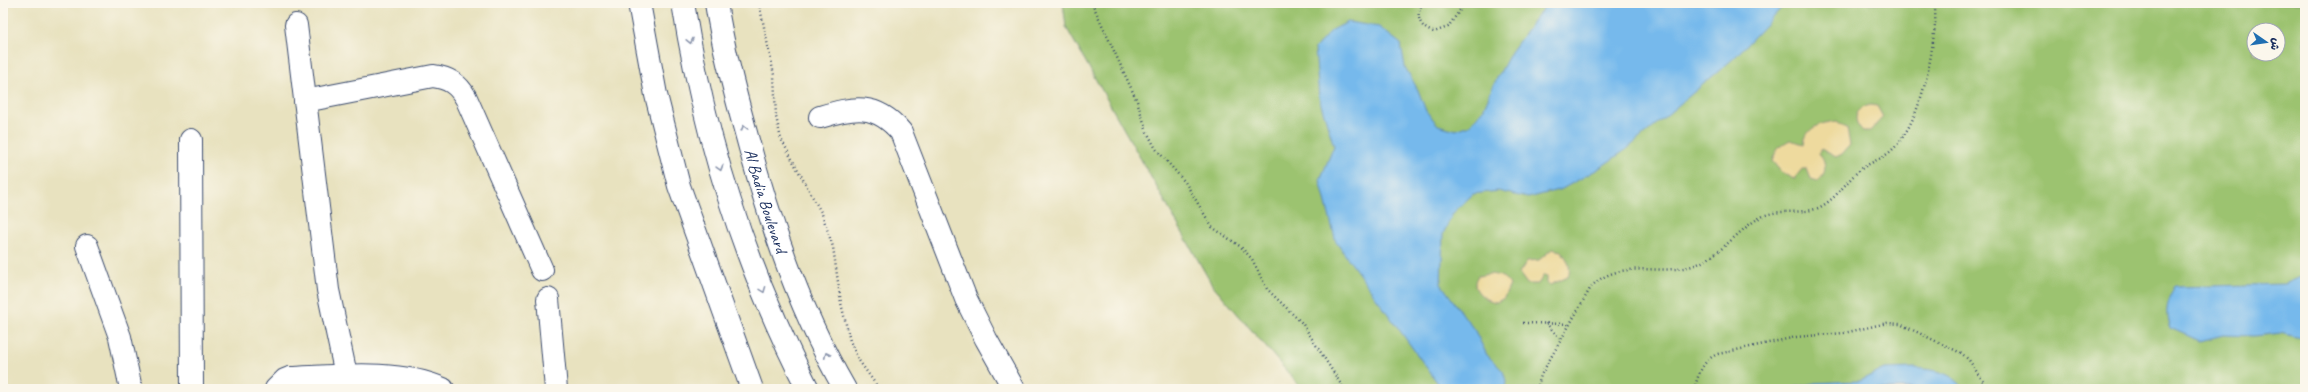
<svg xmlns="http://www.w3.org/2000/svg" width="2308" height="392" viewBox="0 0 2308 392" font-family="Caveat,'Playpen Sans Arabic',sans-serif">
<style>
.green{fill:#9cc36f;stroke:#5c7966;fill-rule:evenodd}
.sand{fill:#eeda9e;stroke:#84847e}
.water{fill:#76b9ec;stroke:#4874a5}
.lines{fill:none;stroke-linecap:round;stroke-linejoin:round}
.minor-casing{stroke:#3a4a6d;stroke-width:24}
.path{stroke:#3a4a6d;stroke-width:2.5;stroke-dasharray:1 3;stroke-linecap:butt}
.minor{stroke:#fff;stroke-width:22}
.oneway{stroke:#8d97ae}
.labels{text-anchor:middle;stroke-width:3;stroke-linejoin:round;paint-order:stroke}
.street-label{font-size:17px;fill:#1b2f5e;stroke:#fbf7ec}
</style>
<rect width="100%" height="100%" fill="#fbf7ec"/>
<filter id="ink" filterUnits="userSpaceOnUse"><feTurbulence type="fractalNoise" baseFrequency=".025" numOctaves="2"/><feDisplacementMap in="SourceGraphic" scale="8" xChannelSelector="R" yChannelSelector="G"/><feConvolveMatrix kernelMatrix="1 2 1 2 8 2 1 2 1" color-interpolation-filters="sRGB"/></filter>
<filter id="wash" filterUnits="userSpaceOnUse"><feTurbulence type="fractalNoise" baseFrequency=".012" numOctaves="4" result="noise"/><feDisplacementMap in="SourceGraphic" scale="16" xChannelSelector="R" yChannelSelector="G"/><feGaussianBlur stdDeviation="0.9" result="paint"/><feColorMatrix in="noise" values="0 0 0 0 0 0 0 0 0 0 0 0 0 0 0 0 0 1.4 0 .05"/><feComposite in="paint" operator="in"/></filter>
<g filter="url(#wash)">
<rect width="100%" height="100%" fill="#e8e2bf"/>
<!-- green -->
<path class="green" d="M1063,3H2305V389H1302L1211,283L1066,27ZM2254,30H2278V54H2254Z"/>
<!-- sand -->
<path class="sand" d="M1871,105L1877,106L1883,117L1870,131H1863C1851,120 1855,108 1871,105Z
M1837,121L1847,129L1850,145L1842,154L1836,157L1821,149L1819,153C1826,163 1828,172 1818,181L1811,179L1807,169H1802L1794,179L1782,173L1772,161C1776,150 1780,145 1790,140L1804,144C1806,127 1820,123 1837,121Z
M1552,249L1561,251C1567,258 1572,267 1568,277L1550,285L1547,284V276L1544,275L1538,284H1527L1519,273L1527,261L1539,260Z
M1489,274C1498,275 1505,276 1510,285L1504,298L1497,302C1485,301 1468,288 1478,276Z"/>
<!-- water -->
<path class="water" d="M1547,3H1786L1734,58L1627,149L1598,169L1562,189L1528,198L1498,191L1473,194L1453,213L1443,234L1441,284L1475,331L1487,355L1503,371L1506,381L1505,389H1442L1336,242L1320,180L1334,146L1319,98L1315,48L1332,30L1348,22L1379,27L1401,44L1405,67L1418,90L1426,111L1438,125L1456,130L1470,125L1483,110L1494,84L1511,52Z
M2305,275V339L2281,333L2255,336L2223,335L2200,341L2170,328C2164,311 2167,303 2175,287L2285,284Z
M1915,368C1934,370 1952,372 1964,389H1786L1815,383L1859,381L1884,369Z"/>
</g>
<g filter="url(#ink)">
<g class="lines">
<!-- minor casing -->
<g class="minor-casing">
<g id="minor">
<path d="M639,3L656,95L679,186L752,389"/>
<path d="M683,3C704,136 746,269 808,389"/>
<path id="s1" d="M716,3C723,47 734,90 746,133C769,221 799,310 845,389"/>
<path d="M296,25L328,290L349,389"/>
<path d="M305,101L433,76C449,78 458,84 466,98L542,270"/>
<path d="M820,117C853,107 876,102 901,132L966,299L986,339L1014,389"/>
<path d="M191,140L192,389"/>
<path d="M87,246L120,337L131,389"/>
<path d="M548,299L556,389"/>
<path d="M276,389L285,380L290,378C338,376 399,369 443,389"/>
</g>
</g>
<!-- path -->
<path class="path" d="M759,3L774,75L776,117L781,139L822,214L833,247L841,303L850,341L858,359L879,389
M1092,3L1137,101L1147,132L1156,149L1185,182L1212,227L1241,247L1252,259L1267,289L1302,323L1344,389
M1423,3C1414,15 1420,29 1434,32L1448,27L1465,3
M1523,323L1570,324
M1546,323L1561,340
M1537,389L1541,375L1591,287C1618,258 1659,276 1692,266C1719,258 1737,230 1761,217C1779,208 1800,215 1818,208C1836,200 1845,182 1860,170C1870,162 1882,159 1891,151C1919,125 1930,69 1934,33C1936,23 1935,13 1935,3
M1694,389C1699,374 1702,360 1718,354L1796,337L1844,333L1887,323L1900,324L1961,353L1969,360L1988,389"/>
<!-- minor -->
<use href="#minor" class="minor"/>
</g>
<!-- one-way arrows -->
<defs><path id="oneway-chevron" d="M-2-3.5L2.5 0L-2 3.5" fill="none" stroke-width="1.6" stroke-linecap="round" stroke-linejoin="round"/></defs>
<g class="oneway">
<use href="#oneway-chevron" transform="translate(690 41) rotate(78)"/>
<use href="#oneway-chevron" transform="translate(744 128) rotate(-105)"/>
<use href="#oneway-chevron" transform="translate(720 168) rotate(74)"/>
<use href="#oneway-chevron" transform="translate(763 290) rotate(69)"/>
<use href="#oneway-chevron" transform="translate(827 355) rotate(-115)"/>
</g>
</g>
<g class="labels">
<!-- street labels -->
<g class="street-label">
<text dy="6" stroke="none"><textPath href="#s1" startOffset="204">Al Badia Boulevard</textPath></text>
</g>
</g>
<!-- margin -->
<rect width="2308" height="392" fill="none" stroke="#fbf7ec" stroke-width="16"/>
<!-- north arrow -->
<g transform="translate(2266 42) rotate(103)"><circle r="19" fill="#fbf7ec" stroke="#a1a7b3"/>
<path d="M0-3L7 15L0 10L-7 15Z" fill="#1f6fb2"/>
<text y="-6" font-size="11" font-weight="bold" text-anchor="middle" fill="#1b2f5e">ش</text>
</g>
</svg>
